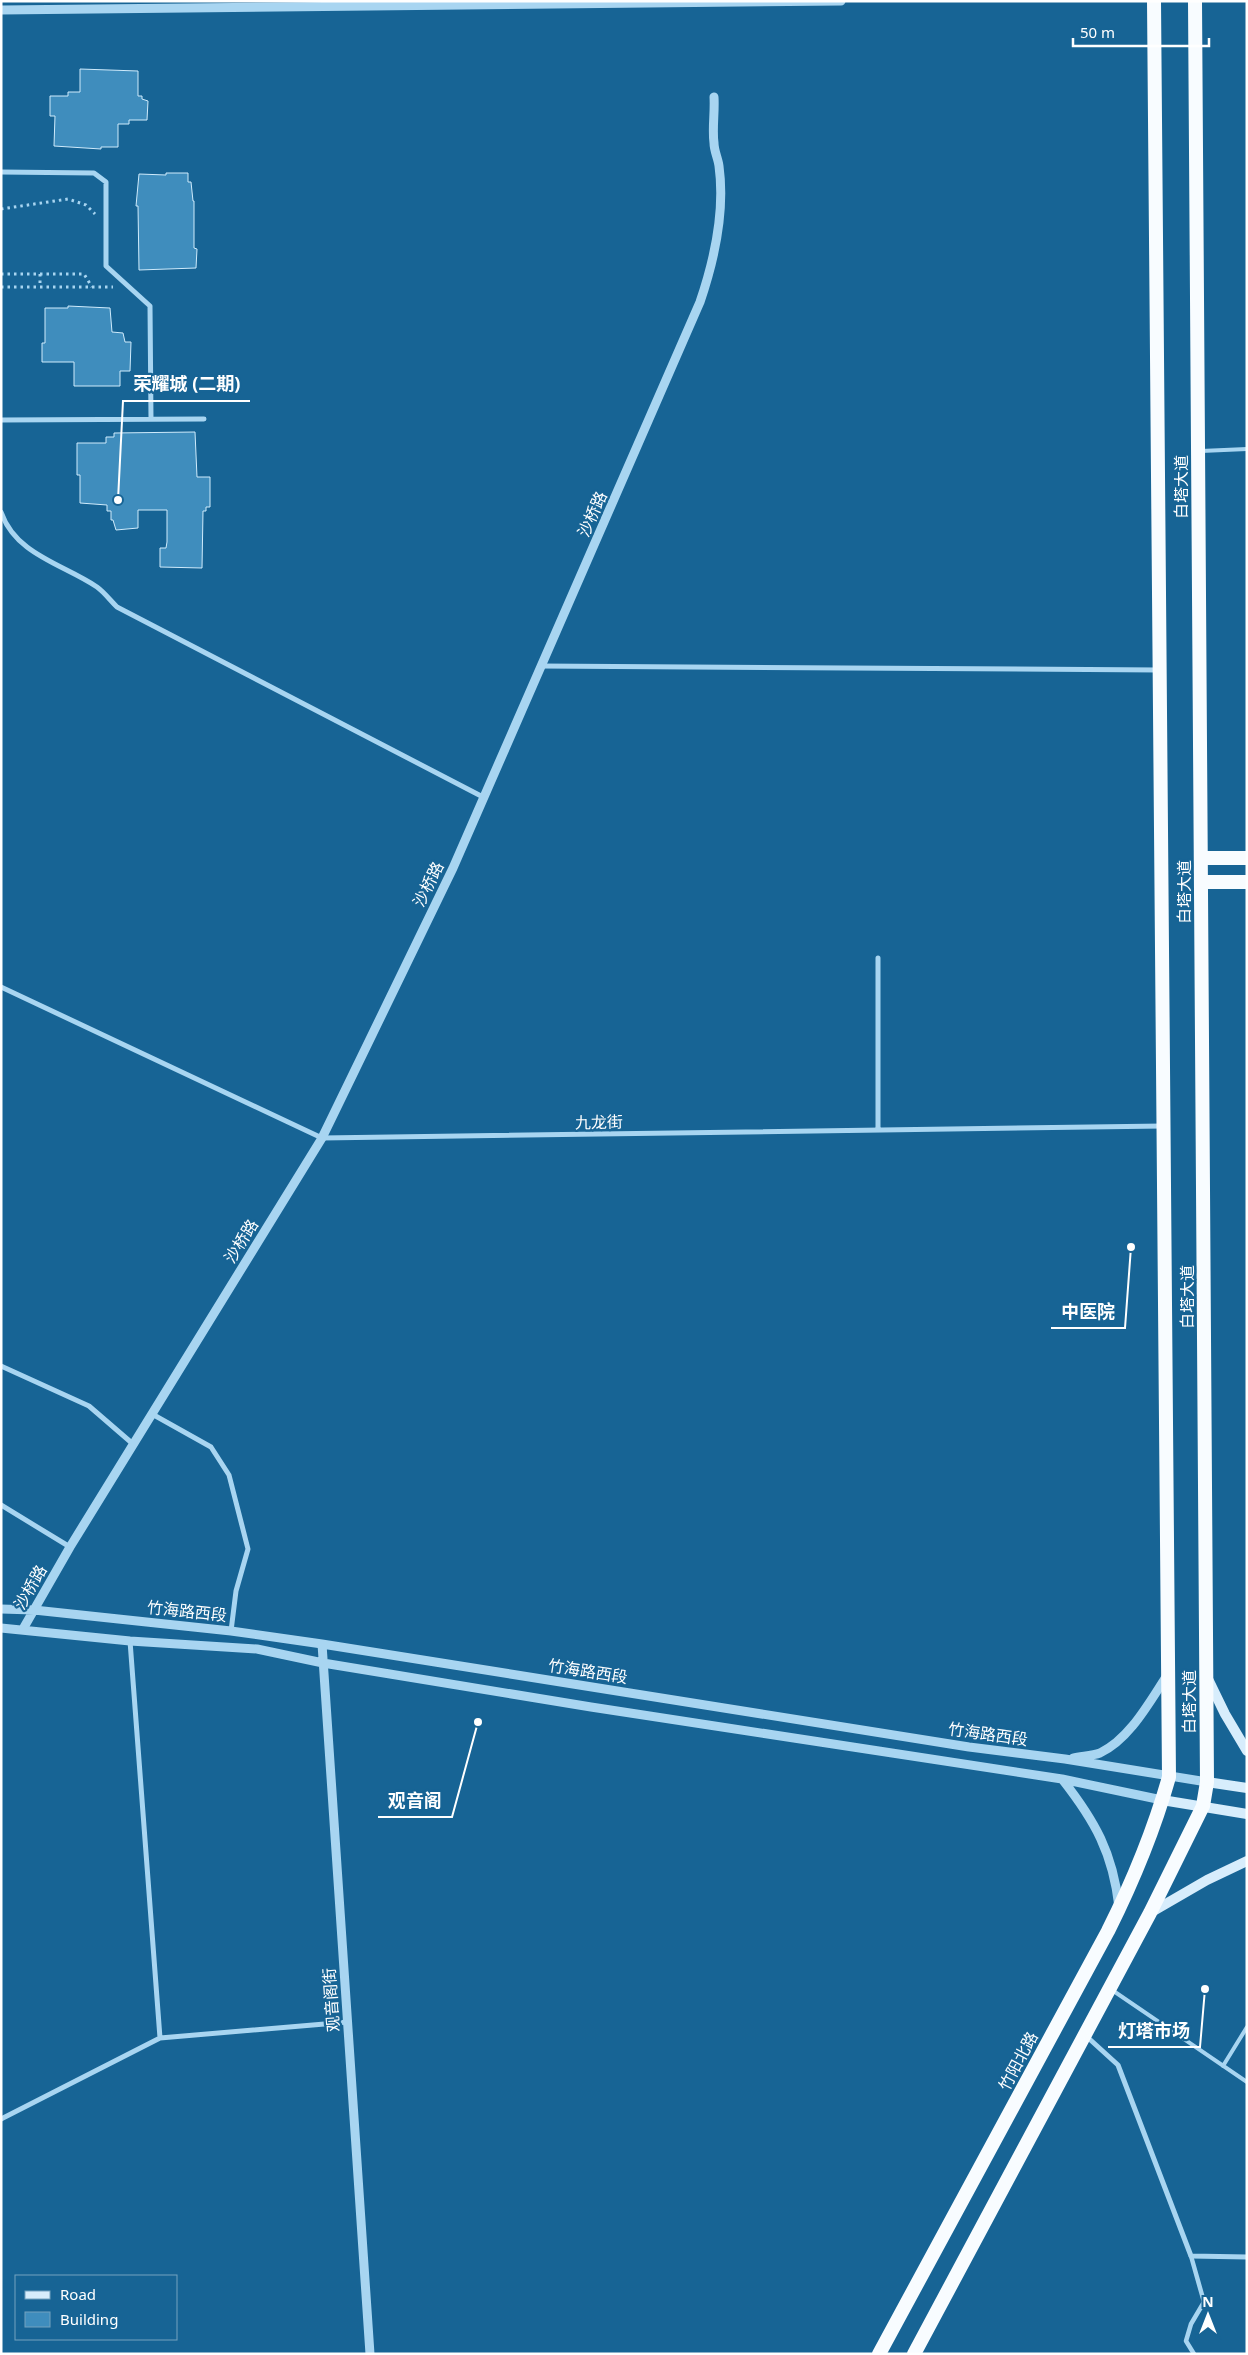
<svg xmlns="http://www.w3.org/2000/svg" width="1248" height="2355" viewBox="0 0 1248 2355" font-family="'Noto Sans','Noto Sans SC',sans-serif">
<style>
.building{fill:#3f8dbd;stroke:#cfebfc}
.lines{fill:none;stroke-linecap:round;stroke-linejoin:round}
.path{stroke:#a8d5f1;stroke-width:3;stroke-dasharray:2.5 4;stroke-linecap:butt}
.service{stroke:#a8d5f1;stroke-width:4}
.pedestrian{stroke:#a8d5f1;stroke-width:4.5}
.minor{stroke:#a8d5f1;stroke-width:5}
.tertiary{stroke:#a8d5f1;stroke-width:9}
.secondary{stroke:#d7edfc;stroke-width:10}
.trunk{stroke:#f8fcff;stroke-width:14}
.labels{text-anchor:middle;stroke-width:4.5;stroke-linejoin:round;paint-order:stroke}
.street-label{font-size:16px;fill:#fff;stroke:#176495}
.leader{fill:none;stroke:#fff;stroke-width:2}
.callout-dot{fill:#fff;stroke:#176495;stroke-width:2}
.callout-label{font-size:18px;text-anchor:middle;font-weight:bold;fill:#fff;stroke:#176495;stroke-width:4.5;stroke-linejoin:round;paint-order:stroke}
</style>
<rect width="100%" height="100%" fill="#176495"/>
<!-- building -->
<path class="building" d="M80,69L138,71V96H142V99L148,101L147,120H129V124H118V147H101V149L54,146L55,116H50V96H68V92H80Z
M166,173H188V182H191L193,201H194V248L197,249L196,268L139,270L138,206H136L139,174L166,175Z
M68,306L110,308L112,332L123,333L125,342H131L130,371H120V386H74V362H42V343H45V308H68Z
M195,432L197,477H210V507H206V511H203L202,568L160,567V548H166L167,542V510H138V528L116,530L113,520H111V511H107V505L80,503V475H77V443H106V437H114V433Z"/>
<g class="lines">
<!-- path -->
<path class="path" d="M1,209L68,199L86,205L95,214
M1,274H40V287
M40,274H84L92,287
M1,287H113"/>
<!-- service -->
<path class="service" d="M1201,451L1247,449
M1112,1990L1247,2082
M1223,2066L1247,2027"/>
<!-- pedestrian -->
<path class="pedestrian" d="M1191,2256L1204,2302L1191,2324L1186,2341L1194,2354"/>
<!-- minor -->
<path class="minor" d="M1,172L94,173L106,182V266L150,306L151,419
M1,420L204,419
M1,512C16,555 63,564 97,587C104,592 110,600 117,607L483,797
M540,666L1159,670
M1,987L322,1138L1163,1126
M878,1130V958
M1,1366L89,1406L133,1444
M152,1414L211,1447L229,1475L248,1549L236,1591L231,1631
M1,1505L70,1547
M130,1641L160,2038L348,2022
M1085,2035L1118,2065L1191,2256L1247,2257
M1,2119L160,2038"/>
<!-- tertiary -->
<path class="tertiary" d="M1,10L841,1
M1,1609L34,1610L231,1631L322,1644L969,1747L1065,1759L1207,1782
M1,1628L130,1641L257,1649L323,1663L591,1707L1062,1779L1162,1800
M23,1629L70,1547L322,1138L453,868L700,302C714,261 725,210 719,166C718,158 714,151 714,143C712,129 715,112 714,97
M322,1644L370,2354
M1073,1758C1081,1756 1092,1756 1100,1753C1130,1739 1150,1701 1168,1674
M1062,1779C1095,1821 1113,1853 1119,1907"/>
<!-- secondary -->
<path class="secondary" d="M1208,1679L1225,1714L1247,1751
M1207,1782L1247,1788
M1162,1800L1247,1814
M1150,1913L1207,1880L1247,1861"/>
<!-- trunk -->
<path class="trunk" d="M1201,858H1247
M1201,882H1247
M879,2354L1108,1931C1133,1881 1154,1830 1169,1777L1154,1
M914,2354L1150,1913L1203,1806L1207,1782L1195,1"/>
</g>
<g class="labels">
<!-- street labels -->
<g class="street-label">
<text transform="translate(1181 487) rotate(-90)" y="6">白塔大道</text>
<text transform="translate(592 514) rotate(-66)" y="6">沙桥路</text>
<text transform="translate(428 884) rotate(-64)" y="6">沙桥路</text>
<text transform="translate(1184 892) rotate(-90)" y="6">白塔大道</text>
<text transform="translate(599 1122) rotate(-1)" y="6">九龙街</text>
<text transform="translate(241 1241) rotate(-58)" y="6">沙桥路</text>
<text transform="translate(1187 1297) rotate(-90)" y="6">白塔大道</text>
<text transform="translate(30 1587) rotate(-60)" y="6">沙桥路</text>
<text transform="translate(187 1611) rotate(6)" y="6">竹海路西段</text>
<text transform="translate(588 1671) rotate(9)" y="6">竹海路西段</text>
<text transform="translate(1189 1702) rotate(-90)" y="6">白塔大道</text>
<text transform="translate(988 1734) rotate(8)" y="6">竹海路西段</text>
<text transform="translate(331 2000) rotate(-94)" y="6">观音阁街</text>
<text transform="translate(1018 2061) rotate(-62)" y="6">竹阳北路</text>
</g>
</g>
<!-- callouts -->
<path class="leader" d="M118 500L123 401H250M1131 1247L1125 1328H1051M478 1722L452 1817H378M1205 1989L1200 2047H1108"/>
<g class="callout-dot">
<circle cx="118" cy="500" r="5"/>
<circle cx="1131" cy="1247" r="5"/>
<circle cx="478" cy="1722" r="5"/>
<circle cx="1205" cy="1989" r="5"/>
</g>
<g class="callout-label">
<text x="187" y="390">荣耀城 (二期)</text>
<text x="1088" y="1318">中医院</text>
<text x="415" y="1807">观音阁</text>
<text x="1154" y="2037">灯塔市场</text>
</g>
<!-- border -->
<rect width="1248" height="2355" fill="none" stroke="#ffffff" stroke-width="5"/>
<!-- legend -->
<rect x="15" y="2275" width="162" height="65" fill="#176495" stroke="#74a2bf"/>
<rect x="25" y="2291" width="25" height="8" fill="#d7edfc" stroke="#74a2bf"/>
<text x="60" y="2300" font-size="15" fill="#ffffff">Road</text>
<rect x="25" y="2312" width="25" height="15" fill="#3f8dbd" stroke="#74a2bf"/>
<text x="60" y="2325" font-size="15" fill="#ffffff">Building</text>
<!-- north arrow -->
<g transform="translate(1208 2315)" stroke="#176495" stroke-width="4" paint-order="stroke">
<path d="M0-4L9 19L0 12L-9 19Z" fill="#ffffff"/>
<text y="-8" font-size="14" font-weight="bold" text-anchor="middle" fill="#ffffff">N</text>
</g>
<!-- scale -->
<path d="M1073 38v8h136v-8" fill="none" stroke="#ffffff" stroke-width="2.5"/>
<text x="1080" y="38" font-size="15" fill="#ffffff" stroke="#176495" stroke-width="4" paint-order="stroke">50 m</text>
</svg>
